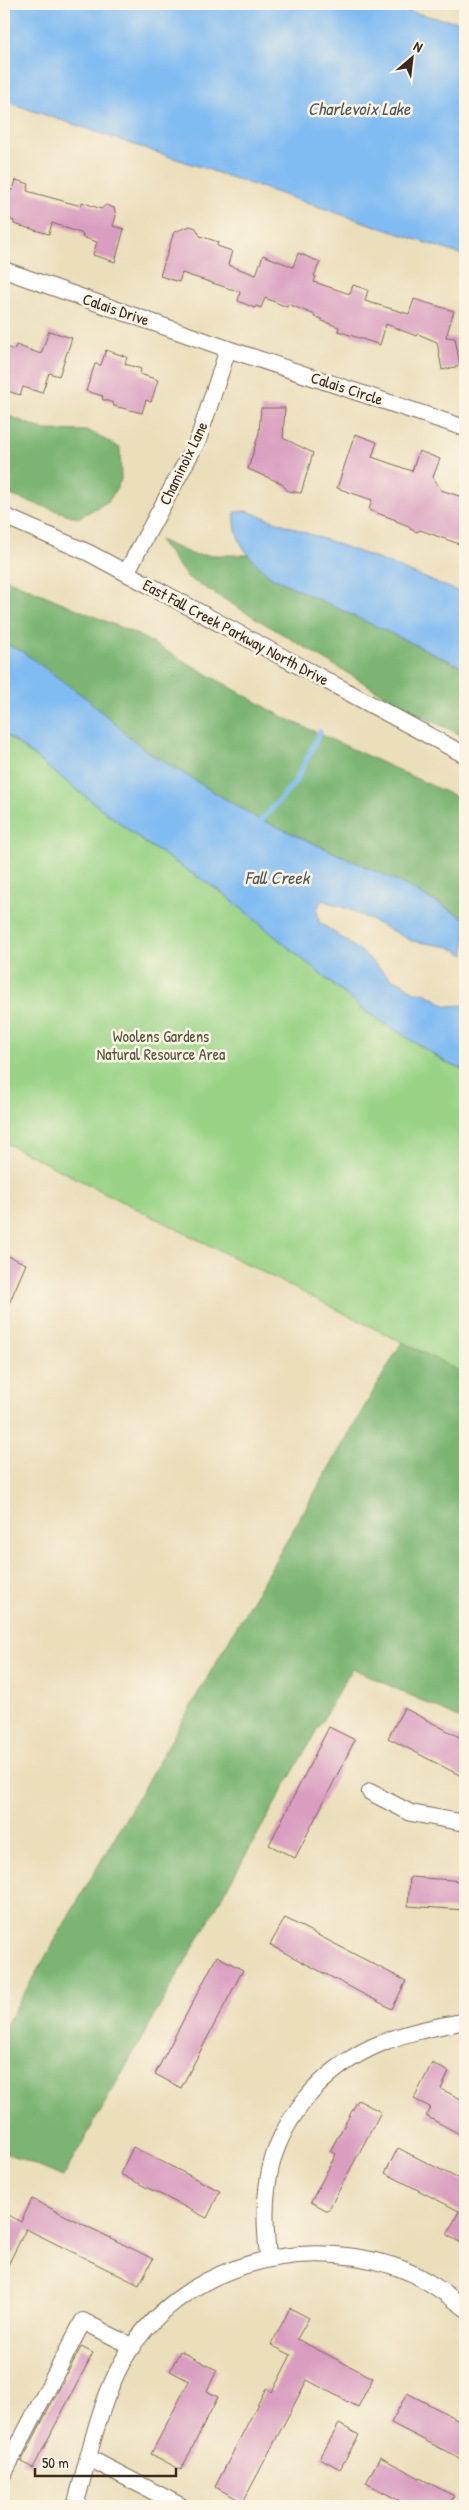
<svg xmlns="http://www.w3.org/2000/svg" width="469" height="2510" viewBox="0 0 469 2510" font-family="'Patrick Hand',sans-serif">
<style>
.green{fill:#9ad386;stroke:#6a7e52}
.forest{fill:#7bb573;stroke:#5b7048}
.water{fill:#80bbf2;stroke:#5e7288}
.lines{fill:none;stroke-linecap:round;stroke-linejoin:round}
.stream{stroke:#80bbf2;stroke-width:5.5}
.building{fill:#d99dc0}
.minor-casing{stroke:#796955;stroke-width:18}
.minor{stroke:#fff;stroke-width:16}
.labels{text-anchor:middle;stroke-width:5;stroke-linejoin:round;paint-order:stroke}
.street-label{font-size:16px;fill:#3b2a1e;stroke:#fcf5e5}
.park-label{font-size:16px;fill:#535438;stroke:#fcf5e5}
.water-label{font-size:18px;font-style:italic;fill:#50565e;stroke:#fcf5e5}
</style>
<rect width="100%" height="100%" fill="#fcf5e5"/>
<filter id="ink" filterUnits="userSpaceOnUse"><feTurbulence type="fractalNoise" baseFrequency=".02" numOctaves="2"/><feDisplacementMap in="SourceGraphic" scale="10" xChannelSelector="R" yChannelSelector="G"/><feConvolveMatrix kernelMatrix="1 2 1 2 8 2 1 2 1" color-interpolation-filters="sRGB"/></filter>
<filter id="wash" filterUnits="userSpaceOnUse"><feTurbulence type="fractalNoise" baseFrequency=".0096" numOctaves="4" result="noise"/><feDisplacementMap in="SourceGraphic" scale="20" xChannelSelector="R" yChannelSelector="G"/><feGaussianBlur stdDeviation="1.12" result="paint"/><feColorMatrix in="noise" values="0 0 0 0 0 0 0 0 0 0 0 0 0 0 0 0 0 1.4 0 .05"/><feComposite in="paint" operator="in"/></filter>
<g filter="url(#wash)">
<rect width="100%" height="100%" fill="#ebdebb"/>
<!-- green -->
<path class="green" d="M4,733L144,842L224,894L365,1011L449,1064L465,1070V1374L4,1142Z"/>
<!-- forest -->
<path class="forest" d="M4,414L44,430L89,431L120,448L121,480L109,501L78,518L4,493Z
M159,540L194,555H248L271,577L465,668V737L411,711L187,577Z
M4,578L138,635L285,718L465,801V918L393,879L255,817L146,751L87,699L23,652L4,643Z
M402,1342L465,1374V1721L352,1668L63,2177L4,2152V2028Z"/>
<!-- water -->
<path class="water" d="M4,4H378L441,19L465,22V256L4,101Z
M247,511L370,556L465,594V668L271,577C250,558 233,543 235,512Z
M4,643L23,652L87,699L146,751L255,817L393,879L465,918V955L450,947L412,941L353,911L322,900L317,909L319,922L363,953L390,978L404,984L414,992L425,993L447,1006L465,1005V1070L449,1064L365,1011L224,894L144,842L4,733Z"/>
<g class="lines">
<!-- stream -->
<path class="stream" d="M256,822L262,820L296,781L320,732"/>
</g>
<g id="blocks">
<!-- building -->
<path class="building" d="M16,180L29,184L27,191L81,206L82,202L101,209L106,205L114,208L116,216L113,226L124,229L115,262L93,255L97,242L82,237L83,234L52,223L49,234L14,224V221L4,217V188L13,190Z
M190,226L196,228L200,236L218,242L217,246L232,251L228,265L256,275L263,255L293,267L298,253L320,262L314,276L316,277L314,282L350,294L353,285L368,290L365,301L409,314L414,299L454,311L446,337L455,338L460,366L442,370L437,342L418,334L416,336L386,324L380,345L338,331L339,327L322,321V319L314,317L315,315L288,304L287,307L265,298L261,308L256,306L255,308L238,301L240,292L182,273L179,282L160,276L174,232Z
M49,331L72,338L59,376L49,373L42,393L23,387L20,395L4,390V346L14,350L16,345L41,354Z
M106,350L127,357L125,364L141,369L140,374L158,380L151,402L146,400L142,413L114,406L113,403L102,399L103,396L86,391L95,364L101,365Z
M261,408H285L283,438L313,453L301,493L288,491L281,483L248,469L259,433Z
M355,434L377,442L372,457L412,471L419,451L440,459L433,477L441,490L465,498V536L462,545L420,530L417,532L410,529L409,526L396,521V520L369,510L372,500L337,488Z
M4,1254L26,1264L4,1315Z
M404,1708L465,1740V1778L388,1738Z
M329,1727L355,1740L295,1858L269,1845Z
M410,1877L465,1881V1910L408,1906Z
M285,1918L406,1981L392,2009L270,1945Z
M217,1956L243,1970L181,2088L155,2074Z
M432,2063L449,2072L441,2089L465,2101V2137L426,2116L430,2107L414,2099Z
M358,2100L381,2112L328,2211L311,2202L336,2154L330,2151Z
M133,2147L220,2191L207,2218L120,2174Z
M398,2148L465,2182V2245L447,2235L459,2211L385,2173Z
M32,2199L153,2259L139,2285L26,2229L4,2273V2213L21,2222Z
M290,2308L309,2318L297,2339L373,2378L358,2407L307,2380L243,2502L215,2487L266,2388L272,2392L291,2355L271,2345Z
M81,2347L93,2353L33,2468L21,2462Z
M180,2351L217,2370L207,2391L218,2397L181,2470L151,2454L189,2381L170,2371Z
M407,2393L465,2423V2461L391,2423Z
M339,2424L359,2435L340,2469L320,2458Z
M380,2457L454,2496L448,2506H409L366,2483Z"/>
</g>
</g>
<g filter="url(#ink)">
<use href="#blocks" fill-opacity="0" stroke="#796955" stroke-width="1"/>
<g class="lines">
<!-- minor casing -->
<g class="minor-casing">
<path id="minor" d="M4,270L228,349L465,428
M4,516L89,553L465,755
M126,573L198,440L228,349
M370,1792L411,1813L465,1823
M268,2258C266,2235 264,2213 267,2190C273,2123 323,2066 384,2042C410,2031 438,2027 465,2021
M89,2458L181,2506
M4,2473L83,2321L133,2347
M75,2506C89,2457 99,2403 124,2359C177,2268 294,2235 390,2265C418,2273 443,2291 465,2308"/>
</g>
<!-- minor -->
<use href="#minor" class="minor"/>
</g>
</g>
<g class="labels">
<!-- street labels -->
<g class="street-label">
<text transform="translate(116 309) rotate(19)" y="6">Calais Drive</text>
<text transform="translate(347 388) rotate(18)" y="6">Calais Circle</text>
<text transform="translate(183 463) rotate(-64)" y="6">Chaminoix Lane</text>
<text transform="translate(236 632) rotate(28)" y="6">East Fall Creek Parkway North Drive</text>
</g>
<!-- park labels -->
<g class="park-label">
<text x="161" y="1042">Woolens Gardens<tspan x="161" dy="18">Natural Resource Area</tspan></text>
</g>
<!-- water labels -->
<g class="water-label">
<text x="359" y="115">Charlevoix Lake</text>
<text x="277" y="884">Fall Creek</text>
</g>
</g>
<!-- margin -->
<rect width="469" height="2510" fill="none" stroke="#fcf5e5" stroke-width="20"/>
<!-- north arrow -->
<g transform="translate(412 58) rotate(28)" stroke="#fcf5e5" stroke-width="4" paint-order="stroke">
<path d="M0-4L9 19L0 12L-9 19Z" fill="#3b2a1e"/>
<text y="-8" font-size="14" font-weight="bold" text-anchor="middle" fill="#3b2a1e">N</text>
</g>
<!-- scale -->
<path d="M35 2468v8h141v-8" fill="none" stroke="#3b2a1e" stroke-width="2.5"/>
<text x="42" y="2468" font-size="15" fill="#3b2a1e" stroke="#fcf5e5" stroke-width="4" paint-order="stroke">50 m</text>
</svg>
